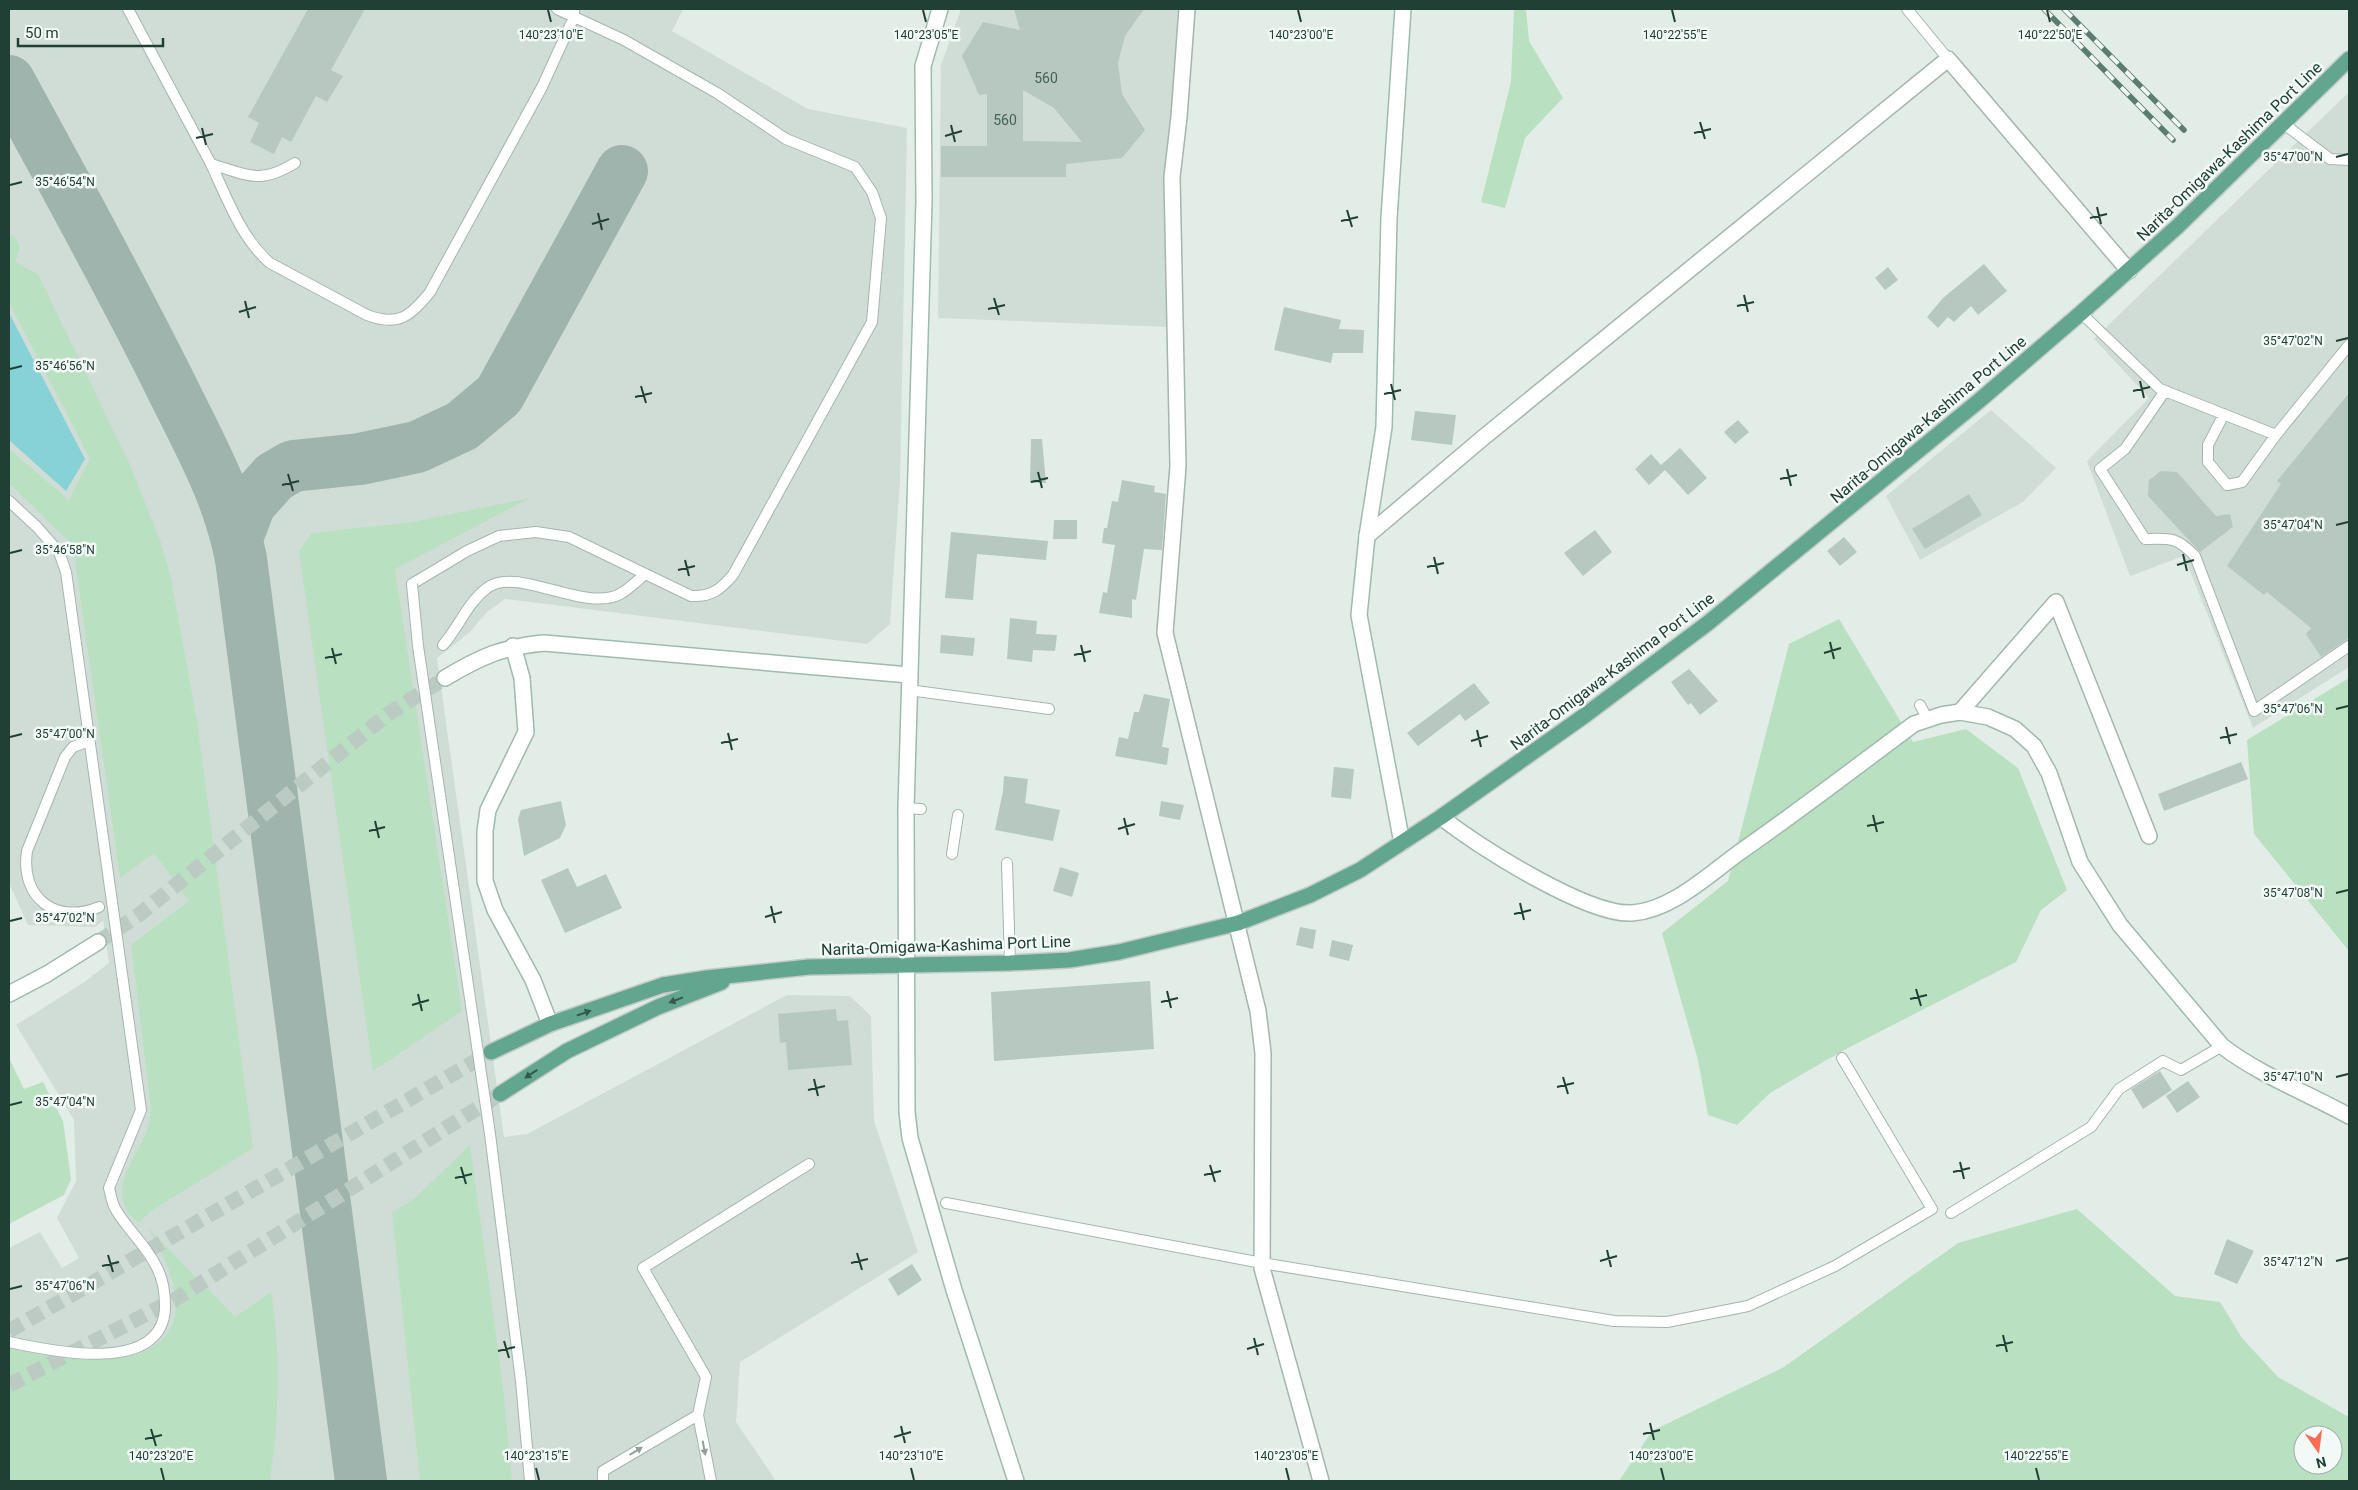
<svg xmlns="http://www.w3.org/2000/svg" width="2358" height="1490" viewBox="0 0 2358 1490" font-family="Roboto,sans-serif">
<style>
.built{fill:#d0ddd6}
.green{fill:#b9e0c0;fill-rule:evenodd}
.water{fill:#86d2d7}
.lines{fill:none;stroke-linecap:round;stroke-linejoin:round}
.taxiway{stroke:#9eb4ac;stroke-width:52}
.building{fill:#b7c8c0;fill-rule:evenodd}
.secondary-tunnel{stroke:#bbcac3;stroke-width:15;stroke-dasharray:15 8;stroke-linecap:butt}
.primary-tunnel{stroke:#bbcac3;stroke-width:15;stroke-dasharray:15 8;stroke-linecap:butt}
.lane-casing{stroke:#a4b6ae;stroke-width:12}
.street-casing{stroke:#a4b6ae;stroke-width:18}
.secondary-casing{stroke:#9fbaae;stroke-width:18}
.primary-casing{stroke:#c1cac6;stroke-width:18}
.lane{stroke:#fff;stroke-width:10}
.street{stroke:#fff;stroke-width:15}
.secondary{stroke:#fff;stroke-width:15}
.primary{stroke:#63a68f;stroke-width:15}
.rail-casing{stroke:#5b7c70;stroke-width:5.5}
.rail{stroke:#f3f9f6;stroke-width:4;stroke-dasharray:11;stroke-linecap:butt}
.lane-bridge-casing{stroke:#a4b6ae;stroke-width:12;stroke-linecap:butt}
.lane-bridge{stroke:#fff;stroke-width:10}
.oneway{fill:#315a4c}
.oneway2{fill:#90a09a}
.ticks{fill:none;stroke:#204035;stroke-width:2}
.labels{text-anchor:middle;stroke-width:5;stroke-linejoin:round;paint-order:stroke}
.number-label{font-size:14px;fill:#466258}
.street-label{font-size:16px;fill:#204035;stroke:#f3f9f6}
.ticks-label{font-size:12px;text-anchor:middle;fill:#204035;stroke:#f3f9f6;stroke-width:5;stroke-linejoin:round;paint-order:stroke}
</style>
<rect width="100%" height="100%" fill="#e2ede7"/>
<!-- built -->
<path class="built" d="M9,9H683L672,31L808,109L907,128L900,481L890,624L867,644L505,599L487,612L470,632L437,658L504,1137L527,1134L787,995L850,996L871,1016L874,1121L918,1252L740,1362L736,1422L776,1481H9V1248L40,1232L62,1268L79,1258L57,1218L76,1181L74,1120L16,1025L83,983L109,963L103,921L95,927L28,925L9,883Z
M961,9H1178L1172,120L1169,327L938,318L941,65Z
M2349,92V667L2253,728L2184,556L2130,576L2087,461L2149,398L2094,339Z
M1991,410L2056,468L2023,502L1920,560L1886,496Z"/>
<!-- green -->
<path class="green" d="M1514,9H1526L1529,41L1563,98L1525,138L1505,208L1481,202L1511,82Z
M14,235L20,247L15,262L38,274L130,465L161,543L171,578L198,727L253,1148L151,1211L139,1223C101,1194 136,1160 148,1128C150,1122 150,1114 151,1108L131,945L189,901L154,853L120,878L74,553L67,540L9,483V449L69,500L90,459L9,302V236Z
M530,498L395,569L462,1011L373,1071L299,551L312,533L412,522Z
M1839,619L1913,742L1966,729L2018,768L2067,890L2041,910L2016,962L1844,1050L1770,1093L1737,1125L1708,1115L1698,1060L1662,933L1728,881L1789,644Z
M2349,678V951L2254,834L2247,740Z
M9,1058L24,1089L43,1082L63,1121L71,1179L64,1195L9,1224Z
M470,1145L503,1386L512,1481H420L392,1212L414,1199Z
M2077,1209L2175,1296L2220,1302L2242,1338L2278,1377L2349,1417V1481H1619L1652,1431L1784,1367L1958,1243ZM2303,1435H2333V1465H2303Z
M148,1228L235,1317L271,1292C281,1351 279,1422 270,1481H9V1348C112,1374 231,1365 148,1228Z"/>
<!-- water -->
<path class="water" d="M9,313L85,459L66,491L9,440Z"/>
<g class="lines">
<!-- taxiway -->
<path class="taxiway" d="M9,81C63,180 117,278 167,378C197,440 228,491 241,559L361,1481
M237,538L250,504L274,477L293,466L360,459L417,447L462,426L499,395L622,171"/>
</g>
<!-- building -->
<path class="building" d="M308,9H365L331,70L343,76L327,102L316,96L291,142L282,137L274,154L250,142L259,123L248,117Z
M1014,9H1144L1125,36L1118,63L1122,94L1145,130L1122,158L1066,164V177H941V146H987V94L979,95L962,56L983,22L1020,30ZM1023,90L1054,108L1082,142L1023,141Z
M1984,264L2007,291L1978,315L1971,306L1954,322L1948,317L1938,328L1927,317L1943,298Z
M1888,267L1898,280L1885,290L1875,278Z
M1284,307L1341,320L1339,329L1364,330L1363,353H1333L1331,363L1274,350Z
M2349,393V638L2321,657L2306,634L2311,628L2267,592L2264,595L2227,566L2281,484L2277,481Z
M1415,411L1456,415L1452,445L1411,440Z
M1738,420L1749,432L1735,444L1724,432Z
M1031,439H1042L1046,483H1030Z
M1680,448L1707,478L1688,495L1665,470L1649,485L1635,469L1651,454L1661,465Z
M2161,471L2177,472L2216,516L2230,514L2233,527L2200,552L2148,496L2149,480Z
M1122,480L1155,486L1154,492L1166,494L1162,550L1144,549L1136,600L1132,599V618L1099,613L1103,592L1107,593L1115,545L1102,543L1104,528H1107L1112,501L1118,502Z
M1969,494L1982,515L1925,549L1912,529Z
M1054,520H1077V539H1053Z
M1595,530L1612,552L1583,576L1564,553Z
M951,532L1048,541L1046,560L977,554L973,600L945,598Z
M1844,537L1857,552L1840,566L1827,551Z
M1010,618L1037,621L1036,634L1057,635L1055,651L1033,650L1032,662L1007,659Z
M941,635L975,638L973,656L940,653Z
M1689,669L1718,701L1700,715L1691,703L1688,705L1671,682Z
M1474,683L1490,703L1465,721L1460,714L1418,746L1407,733Z
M1144,694L1170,699L1162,747L1169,748L1167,765L1115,756L1119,737L1128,739L1134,712H1139Z
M2241,762L2248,779L2164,811L2158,794Z
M1334,767L1354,769L1351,799L1331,797Z
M1004,776L1028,779L1025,803L1060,810L1053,841L995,830L1003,791Z
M561,801L566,825L560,838L524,856L518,819L521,810Z
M1161,801L1184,805L1180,820L1159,816Z
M1060,867L1079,873L1072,897L1053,891Z
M568,868L577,887L606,874L622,908L565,933L541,880Z
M1300,927L1316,930L1313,949L1296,945Z
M1332,940L1353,945L1349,961L1329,956Z
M1150,981L1154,1049L994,1061L991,992Z
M836,1009L837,1021L848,1020L852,1065L788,1070L786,1042L780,1043L778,1014Z
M2160,1071L2172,1090L2143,1109L2131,1089Z
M2188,1081L2200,1097L2177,1113L2166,1096Z
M2227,1239L2254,1251L2237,1284L2214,1274Z
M912,1264L922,1280L898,1296L888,1279Z"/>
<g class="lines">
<!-- secondary-tunnel -->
<path class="secondary-tunnel" d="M98,942L140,914L388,714L445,678"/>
<!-- primary-tunnel -->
<path class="primary-tunnel" d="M9,1331L491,1052
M9,1385L174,1300L500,1094"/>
<!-- lane casing -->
<g class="lane-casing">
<path id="lane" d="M128,9L211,164C248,175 259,185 295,163
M1907,9L1948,59
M2284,124L2330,159L2349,160
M211,164C227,198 241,238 270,263L367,315C398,327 411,316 430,292L542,87L574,17V9
M2081,313L2160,389L2276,435L2349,345
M2165,391L2125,449L2100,469L2145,539C2170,538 2177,537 2195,556L2254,711L2349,646
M2224,414L2208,445V462L2227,485L2242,482L2276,435
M9,501L37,527L59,552L66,572L141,1110L109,1188C111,1195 112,1204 116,1210C127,1229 146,1245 156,1266C163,1278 165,1293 165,1306C165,1376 50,1351 9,1342
M412,584L467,551L499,536L536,532L569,537L691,596C711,597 720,590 733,575L872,322L881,218L872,192L855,167L786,139L717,93L624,40L557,9
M443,645C459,627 467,603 487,588C515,565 585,613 620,594C629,589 637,581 644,575
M909,690L1049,709
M1920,705L1928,720
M89,741L73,747L65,757L27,851C20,898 56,925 99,907
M906,808L921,809
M952,854L958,815
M1007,863L1010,963
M490,1134L521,1381L530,1481
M946,1203L1262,1263L1614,1321L1667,1322L1748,1306L1835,1266L1932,1209L1842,1058
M1951,1213L2091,1127L2119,1089L2163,1061L2181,1070L2222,1046
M603,1481V1471L698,1415
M711,1481L698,1415L706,1377L643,1268L809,1164"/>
</g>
<!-- street casing -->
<g class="street-casing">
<path id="street" d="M1187,9L1179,117L1172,177L1178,466L1165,633L1258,1011L1263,1053L1262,1268L1321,1481
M1367,536L1484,437L1948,59L2129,271
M1960,712L2056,602L2149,836"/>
</g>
<!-- secondary casing -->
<g class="secondary-casing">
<path id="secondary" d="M940,9L923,66L924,202L906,808L907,1112L910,1138L954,1290L1016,1481
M513,646L522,678L526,732L488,810L485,831V881L495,910L533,980L550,1024
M445,678C480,657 502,647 544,643L909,675
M1441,817C1477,846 1588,916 1632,913C1672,910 1708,875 1740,852C1799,811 1856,767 1914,724L1941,715L1960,712L1988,717L2015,729L2034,746L2049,773L2080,862L2120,925L2222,1046C2258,1074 2309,1094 2349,1116
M1402,843L1359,615L1367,536L1384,427L1389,218L1403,9
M9,994L47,974L98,942"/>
</g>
<!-- primary casing -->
<g class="primary-casing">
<path id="primary" d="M491,1052L550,1024L663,985L707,978L809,967L1010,963L1069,960L1119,952L1238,923L1310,895L1360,870L1441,817L1584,716L1708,623L1980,400L2081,313L2178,226L2349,59
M500,1094L567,1051L658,1007L722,982"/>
</g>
<!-- lane -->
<use href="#lane" class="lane"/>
<!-- street -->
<use href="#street" class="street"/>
<!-- secondary -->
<use href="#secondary" class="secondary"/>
<!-- primary -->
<use href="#primary" class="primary"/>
<!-- rail casing -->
<g class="rail-casing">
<path id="rail" d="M2044,9L2173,140
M2064,9L2184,130"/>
</g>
<!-- rail -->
<use href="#rail" class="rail"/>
<!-- lane-bridge casing -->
<g class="lane-bridge-casing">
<path id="lane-bridge" d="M412,584L418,646L490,1134"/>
</g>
<!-- lane-bridge -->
<use href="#lane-bridge" class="lane-bridge"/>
</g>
<!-- one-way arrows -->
<defs><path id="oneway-solid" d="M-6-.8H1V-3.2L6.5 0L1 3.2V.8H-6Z" transform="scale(1.25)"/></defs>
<g class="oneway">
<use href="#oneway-solid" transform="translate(676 1000) rotate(159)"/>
<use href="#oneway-solid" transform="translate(584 1013) rotate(-19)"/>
<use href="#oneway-solid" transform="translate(531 1074) rotate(147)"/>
</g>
<g class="oneway2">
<use href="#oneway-solid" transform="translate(704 1448) rotate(79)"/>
<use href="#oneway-solid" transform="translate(636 1451) rotate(-31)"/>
</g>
<!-- ticks -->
<path class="ticks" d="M548,10L551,22M923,10L926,22M1298,10L1301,22M1672,10L1675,22M2047,10L2050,22M1700,122L1705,139M951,125L955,142M202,128L206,145M1694,133L1711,129M945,136L962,131M196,138L213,134M2336,157L2348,154M10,185L22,182M2097,207L2101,224M1347,210L1352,227M598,213L602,230M2090,218L2107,214M1341,221L1358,217M592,224L609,219M1744,295L1748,312M994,298L999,315M245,301L249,318M1737,306L1754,302M988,309L1005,305M239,312L256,307M2336,341L2348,338M10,369L22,366M2140,381L2144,398M1391,384L1395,400M641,386L646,403M2133,391L2150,387M1384,394L1401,390M635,397L652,393M1787,469L1791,486M1038,472L1042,488M288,474L293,491M1780,479L1797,475M1031,482L1048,478M282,485L299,481M2336,525L2348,522M10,553L22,550M2183,554L2187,571M1434,557L1438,574M685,560L689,576M2177,565L2194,560M1427,567L1444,563M678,570L695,566M1830,642L1834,659M1081,645L1085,662M332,648L336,664M1824,653L1841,648M1074,655L1091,651M325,658L342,654M2336,709L2348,706M2226,727L2230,744M1477,730L1481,747M728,733L732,750M10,737L22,734M2220,738L2237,734M1471,741L1488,736M721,743L738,739M1873,815L1877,832M1124,818L1128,835M375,821L379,838M1867,826L1884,822M1118,829L1135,824M369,831L385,827M2336,893L2348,890M1520,903L1524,920M771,906L775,923M1514,914L1531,910M765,917L782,912M10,921L22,918M1916,989L1921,1006M1167,991L1171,1008M418,994L422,1011M1910,999L1927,995M1161,1002L1178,998M412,1005L429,1000M1563,1077L1568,1094M2336,1077L2348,1074M814,1079L818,1096M1557,1087L1574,1083M808,1090L825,1086M10,1105L22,1102M1960,1162L1964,1179M1210,1165L1215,1182M461,1167L466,1184M1953,1172L1970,1168M1204,1175L1221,1171M455,1178L472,1174M1607,1250L1611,1267M857,1253L862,1270M108,1255L113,1272M1600,1261L1617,1256M2336,1261L2348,1258M851,1263L868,1259M102,1266L119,1262M10,1289L22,1286M2003,1335L2007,1352M1254,1338L1258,1355M504,1341L509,1358M1996,1346L2013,1342M1247,1349L1264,1344M498,1351L515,1347M1650,1423L1654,1440M901,1426L905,1443M151,1429L156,1446M1643,1434L1660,1430M894,1437L911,1432M145,1439L162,1435M161,1468L164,1480M536,1468L539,1480M911,1468L914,1480M1286,1468L1289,1480M1661,1468L1664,1480M2036,1468L2039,1480"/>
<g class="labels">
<!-- number labels -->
<g class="number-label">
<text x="1046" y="83">560</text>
<text x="1005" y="125">560</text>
</g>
<!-- street labels -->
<g class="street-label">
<text transform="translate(2229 151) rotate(-44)" y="6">Narita-Omigawa-Kashima Port Line</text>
<text transform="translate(1928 419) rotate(-40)" y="6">Narita-Omigawa-Kashima Port Line</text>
<text transform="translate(1612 671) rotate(-37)" y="6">Narita-Omigawa-Kashima Port Line</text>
<text transform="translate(946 945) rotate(-2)" y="6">Narita-Omigawa-Kashima Port Line</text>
</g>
</g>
<g class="ticks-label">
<text x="551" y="39">140°23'10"E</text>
<text x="926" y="39">140°23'05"E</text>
<text x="1301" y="39">140°23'00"E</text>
<text x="1675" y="39">140°22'55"E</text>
<text x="2050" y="39">140°22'50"E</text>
<text x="2293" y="161">35°47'00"N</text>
<text x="65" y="186">35°46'54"N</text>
<text x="2293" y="345">35°47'02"N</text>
<text x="65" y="370">35°46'56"N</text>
<text x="2293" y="529">35°47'04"N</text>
<text x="65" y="554">35°46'58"N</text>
<text x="2293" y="713">35°47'06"N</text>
<text x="65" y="738">35°47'00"N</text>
<text x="2293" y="897">35°47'08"N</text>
<text x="65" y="922">35°47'02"N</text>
<text x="2293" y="1081">35°47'10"N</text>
<text x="65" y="1106">35°47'04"N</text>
<text x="2293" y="1266">35°47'12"N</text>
<text x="65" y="1290">35°47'06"N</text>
<text x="161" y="1460">140°23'20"E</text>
<text x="536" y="1460">140°23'15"E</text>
<text x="911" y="1460">140°23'10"E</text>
<text x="1286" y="1460">140°23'05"E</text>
<text x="1661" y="1460">140°23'00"E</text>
<text x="2036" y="1460">140°22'55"E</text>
</g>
<!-- border -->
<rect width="2358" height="1490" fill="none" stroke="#204035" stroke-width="20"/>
<!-- north arrow -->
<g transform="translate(2318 1450) rotate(166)"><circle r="24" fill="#f3f9f6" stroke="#9fafa9"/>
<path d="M0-4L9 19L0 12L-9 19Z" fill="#fd6b51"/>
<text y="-8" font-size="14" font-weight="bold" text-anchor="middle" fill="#204035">N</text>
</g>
<!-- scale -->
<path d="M18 38v8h145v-8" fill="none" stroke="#204035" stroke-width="2.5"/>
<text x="25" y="38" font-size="15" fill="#204035" stroke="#f3f9f6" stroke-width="4" paint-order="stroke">50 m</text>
</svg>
